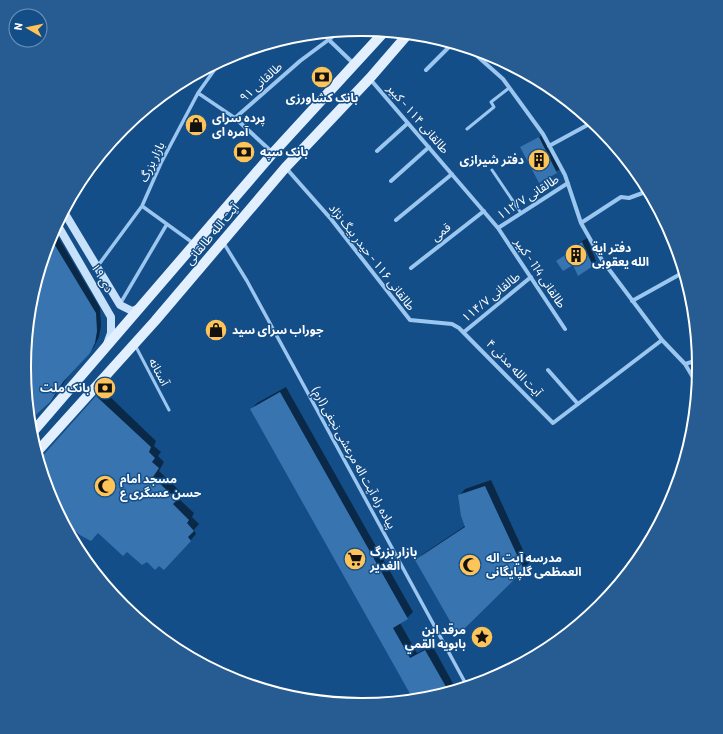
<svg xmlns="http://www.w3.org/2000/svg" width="723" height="734" viewBox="0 0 723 734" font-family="Barlow,'Noto Sans Arabic',sans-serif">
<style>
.shadow{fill:#0007}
.building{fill:#3875b0}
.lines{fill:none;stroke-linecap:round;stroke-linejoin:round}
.service{stroke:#9ac6ef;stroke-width:3}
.pedestrian{stroke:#9ac6ef;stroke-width:3.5}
.minor{stroke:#9ac6ef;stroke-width:4}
.secondary{stroke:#c8e1fb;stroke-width:8}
.primary{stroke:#e2efff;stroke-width:10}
.labels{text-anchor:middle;stroke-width:3;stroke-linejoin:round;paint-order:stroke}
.street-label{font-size:12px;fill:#fff;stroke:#144e88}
.poi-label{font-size:12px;font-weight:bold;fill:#fff;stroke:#144e88;text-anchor:start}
.rim{fill:none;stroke:#fff;stroke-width:2}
</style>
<rect width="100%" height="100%" fill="#144e88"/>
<!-- shadow -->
<path class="shadow" d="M541,136L560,169L539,182L521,148Z
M54,230L100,308L101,326L99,337L94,347L68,377L54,397L29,420L24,367L31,301L50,238Z
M587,238L596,261L592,265L557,261L575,248L574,247L579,243Z
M286,387L413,612L407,618L400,623L417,653L432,645L456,689L427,698L414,699L251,409L257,403Z
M103,390L156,441L154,446L161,452L158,456L164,462L159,471L182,493L178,498L194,513L192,517L199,524L194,530L196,534L170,563L159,565L147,560L127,551L98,532L61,517L50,496L39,461Z
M491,480L529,563L459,634L417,560L423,554L465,526L459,496L465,489Z"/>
<!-- building -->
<path class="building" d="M539,137L557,173L539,183L520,147Z
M50,237L96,313L97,331L95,343L90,353L63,382L50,402L29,421L24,367L31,301Z
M582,242L593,266L578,276L573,265L563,271L556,261L574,249L573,247Z
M280,392L408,619L393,628L410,658L425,650L449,692L427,698L413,699L250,409Z
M96,396L151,447L149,452L155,458L152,462L159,468L153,477L177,500L173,504L189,520L187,523L194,531L188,537L191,541L164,570L159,566L155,570L147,562L142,565L127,552L123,556L98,533L91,541L80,535L62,520L50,496L39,460Z
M485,486L524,570L458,635L415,560L465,527L461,516L458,495Z"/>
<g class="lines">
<!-- service -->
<path class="service" d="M467,129L494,107L491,102L509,88
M492,170L521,213
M135,345L169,410"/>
<!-- pedestrian -->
<path class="pedestrian" d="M198,93L235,118
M142,206L193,243
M223,242L247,281L467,686
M97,267L142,206L161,163L198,93L220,62
M120,304L167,224"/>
<!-- minor -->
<path class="minor" d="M328,39L354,64
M456,45L476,55L503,79L543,134L565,175L581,223L602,260L662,340L685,364L697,384
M426,70L452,44
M370,79L498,228L565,329
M549,146L593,122
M377,151L408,123
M273,153L235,118L300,61L339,32
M286,168L331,219L410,320L452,324L459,328L553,423L662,340
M391,181L429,147
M396,220L452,174
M581,223L621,197L629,198L648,191
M498,228L568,183
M411,268L484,211
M632,301L684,272
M464,332L531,277
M685,364L698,360
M548,370L578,404"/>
<!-- secondary -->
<path class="secondary" d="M64,212L120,305L132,311L140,308
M57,224L111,317V333L107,344"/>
<!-- primary -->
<path class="primary" d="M31,434L273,153L384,32
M36,453L155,321L285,168L370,78L408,34"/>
</g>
<!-- icons -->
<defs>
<g id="bank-disc" transform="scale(1.15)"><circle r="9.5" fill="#ffc458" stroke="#144e88"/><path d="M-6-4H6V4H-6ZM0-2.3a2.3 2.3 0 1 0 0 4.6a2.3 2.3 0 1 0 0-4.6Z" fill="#111"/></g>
<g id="shop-disc" transform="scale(1.15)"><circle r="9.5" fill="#ffc458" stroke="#144e88"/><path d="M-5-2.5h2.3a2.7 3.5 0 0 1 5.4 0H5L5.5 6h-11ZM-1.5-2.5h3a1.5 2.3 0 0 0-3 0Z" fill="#111"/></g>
<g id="building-disc" transform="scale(1.15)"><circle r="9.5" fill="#ffc458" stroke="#144e88"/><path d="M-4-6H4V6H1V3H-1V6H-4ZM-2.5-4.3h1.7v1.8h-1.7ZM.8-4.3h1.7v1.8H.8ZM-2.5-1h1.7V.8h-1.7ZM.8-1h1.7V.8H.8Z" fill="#111"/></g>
<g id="mosque-disc" transform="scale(1.15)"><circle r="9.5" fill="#ffc458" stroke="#144e88"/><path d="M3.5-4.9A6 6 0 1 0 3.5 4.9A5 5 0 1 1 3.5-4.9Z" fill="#111"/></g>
<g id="supermarket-disc" transform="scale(1.15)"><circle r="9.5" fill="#ffc458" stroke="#144e88"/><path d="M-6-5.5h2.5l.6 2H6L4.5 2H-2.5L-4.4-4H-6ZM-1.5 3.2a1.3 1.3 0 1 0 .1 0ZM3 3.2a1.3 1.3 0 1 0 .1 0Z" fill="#111"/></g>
<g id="sight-disc" transform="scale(1.15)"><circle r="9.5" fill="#ffc458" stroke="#144e88"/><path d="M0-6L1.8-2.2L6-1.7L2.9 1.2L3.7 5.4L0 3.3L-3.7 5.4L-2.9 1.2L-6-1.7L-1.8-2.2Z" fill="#111"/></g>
</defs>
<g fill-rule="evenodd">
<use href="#bank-disc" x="322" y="77"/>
<use href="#shop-disc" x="196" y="125"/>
<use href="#bank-disc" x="244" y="152"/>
<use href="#building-disc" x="539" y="160"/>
<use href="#building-disc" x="576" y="255"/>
<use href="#shop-disc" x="216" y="330"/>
<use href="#bank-disc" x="105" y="388"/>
<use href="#mosque-disc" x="105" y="486"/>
<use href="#supermarket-disc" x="355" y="559"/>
<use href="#mosque-disc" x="470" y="565"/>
<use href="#sight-disc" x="482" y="637"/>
</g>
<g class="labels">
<!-- street labels -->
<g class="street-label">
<text transform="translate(261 82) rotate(-42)" y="4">طالقانی ۹۱</text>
<text transform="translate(418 119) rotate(49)" y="4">طالقانی ۱۱۴ - کبیر</text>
<text transform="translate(152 162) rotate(-64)" y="4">بازار بزرگ</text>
<text transform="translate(528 197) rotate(-33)" y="4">طالقانی ۱۱۲/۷</text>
<text transform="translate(441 232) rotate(-38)" y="4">قمی</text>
<text transform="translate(212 234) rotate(-50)" y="4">آیت الله طالقانی</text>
<text transform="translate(372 257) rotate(52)" y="4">طالقانی ۱۱۶ - حیدر بیگ نژاد</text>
<text transform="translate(540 273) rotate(56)" y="4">طالقانی 114 - کبیر</text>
<text transform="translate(102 278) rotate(60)" y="4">۱۹ دی</text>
<text transform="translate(491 297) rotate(-39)" y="4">طالقانی ۱۱۴/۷</text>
<text transform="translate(514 368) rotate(46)" y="4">۴ آیت الله مدنی</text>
<text transform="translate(159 372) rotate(62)" y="4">آستانه</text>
<text transform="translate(354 458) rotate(61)" y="4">پیاده راه آیت اله مرعشی نجفی (ارم)</text>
</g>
<!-- poi labels -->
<g class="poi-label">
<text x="322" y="102" text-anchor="middle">بانک کشاورزی</text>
<text x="212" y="122">پرده سرای<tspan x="212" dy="14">آمره ای</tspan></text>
<text x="260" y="156">بانک سپه</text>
<text x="524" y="164" text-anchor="end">دفتر شیرازی</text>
<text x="592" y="252">دفتر ایة<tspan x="592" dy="14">الله یعقوبی</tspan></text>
<text x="232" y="334">جوراب سرای سید</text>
<text x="90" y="392" text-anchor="end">بانک ملت</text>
<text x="120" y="483">مسجد امام<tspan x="120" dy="14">حسن عسگری ع</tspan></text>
<text x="370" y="556">بازار بزرگ<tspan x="370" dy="14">الغدیر</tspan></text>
<text x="486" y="562">مدرسه آیت اله<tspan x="486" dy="14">العمظمی گلپایگانی</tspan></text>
<text x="466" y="634" text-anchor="end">مرقد ابن<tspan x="466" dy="14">بابويه القمي</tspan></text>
</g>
</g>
<!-- crop -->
<path d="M0 0H723V734H0ZM361 36H362A330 330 0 0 1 692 366V368A330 330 0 0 1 362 698H361A330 330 0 0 1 31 368V366A330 330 0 0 1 361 36Z" fill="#275c92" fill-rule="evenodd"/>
<path class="rim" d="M361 36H362A330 330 0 0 1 692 366V368A330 330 0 0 1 362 698H361A330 330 0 0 1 31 368V366A330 330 0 0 1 361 36Z"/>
<!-- north arrow -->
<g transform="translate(28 28) rotate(279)"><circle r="19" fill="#144e88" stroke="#7295b8"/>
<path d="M0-3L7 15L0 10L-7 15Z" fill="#ffc458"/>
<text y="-6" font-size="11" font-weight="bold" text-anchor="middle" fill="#ffffff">N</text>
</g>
</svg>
